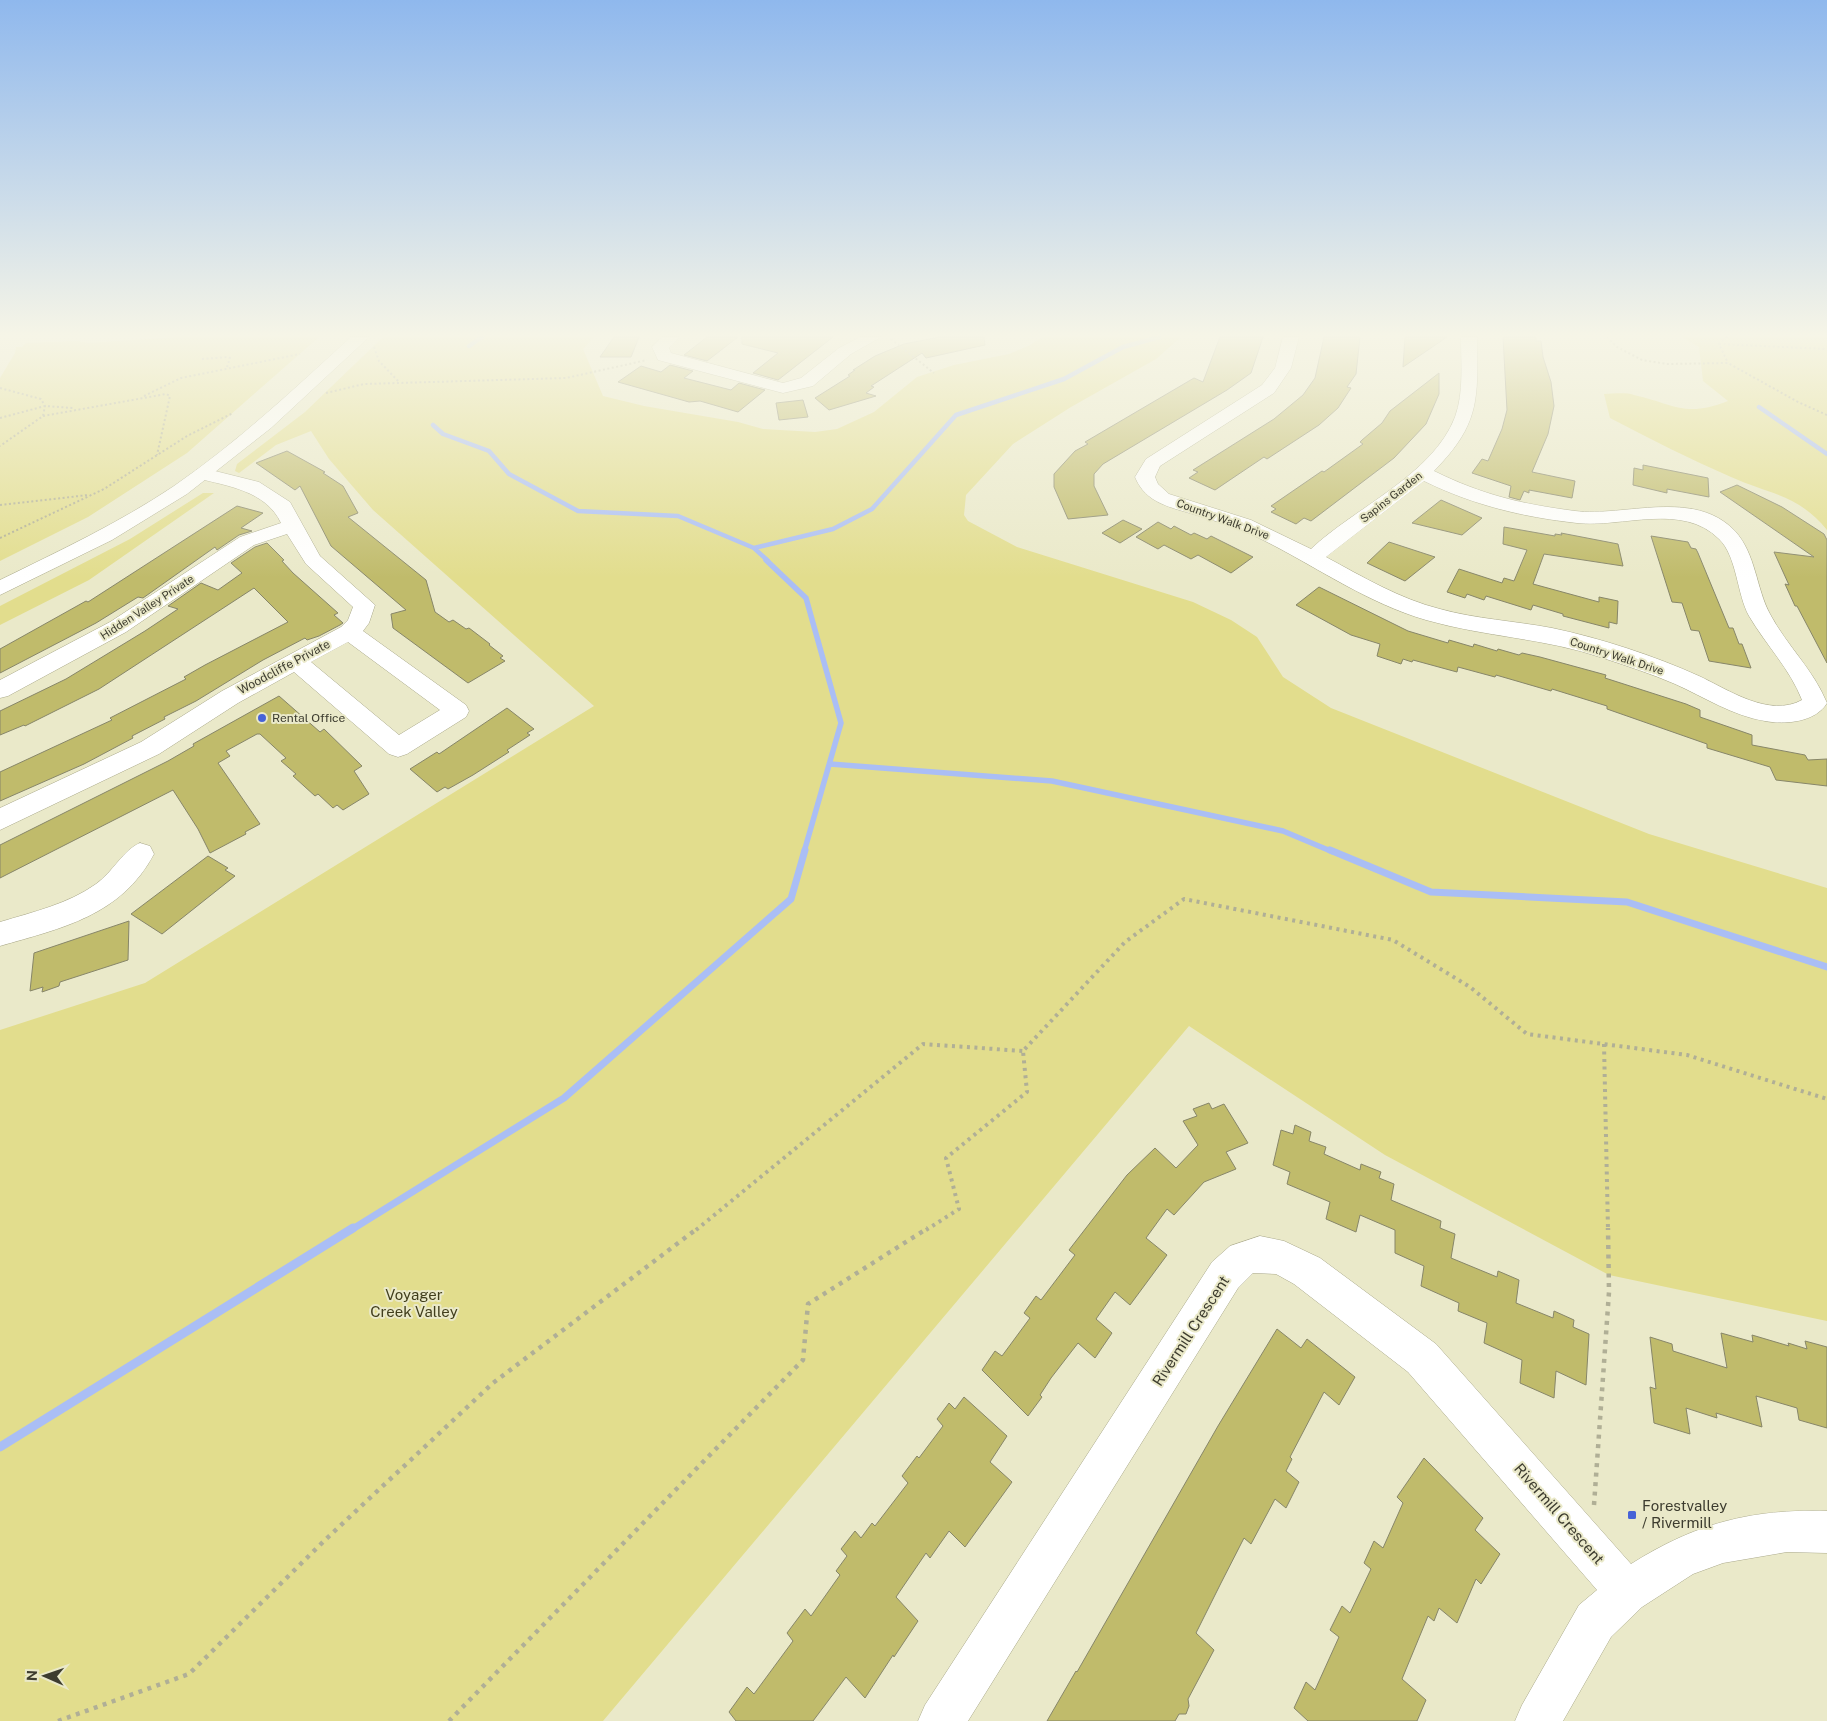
<svg xmlns="http://www.w3.org/2000/svg" width="1827" height="1721" viewBox="0 0 1827 1721" font-family="'Public Sans',sans-serif">
<style>
.green{fill:#e2dd8d}
.lines{fill:none;stroke-linecap:round;stroke-linejoin:round}
.stream-far3{stroke:#aabef5;stroke-width:4.5}
.stream-far2{stroke:#aabef5;stroke-width:5.5}
.stream-far1{stroke:#aabef5;stroke-width:7}
.stream{stroke:#aabef5;stroke-width:9}
.building{fill:#c0bb6b;stroke:#878669}
.minor-casing{stroke:#a9a88a;stroke-width:1}
.major-casing{stroke:#a9a88a;stroke-width:1}
.path-far2{stroke:#b0af96;stroke-width:2;stroke-dasharray:2 2.5;stroke-linecap:butt}
.path-far1{stroke:#b0af96;stroke-width:4;stroke-dasharray:3 4.5;stroke-linecap:butt}
.path{stroke:#b0af96;stroke-width:4.5;stroke-dasharray:4 5.5;stroke-linecap:butt}
.minor{fill:#fff;fill-rule:evenodd}
.major{fill:#fff;fill-rule:evenodd}
.poi-dot{fill:#4763d7;stroke:#eae9c9;stroke-width:2}
.labels{text-anchor:middle;stroke-width:4;stroke-linejoin:round;paint-order:stroke}
.far-street-label{font-size:11px;fill:#3d3c2f;stroke:#eae9c9}
.street-label{font-size:12px;fill:#3d3c2f;stroke:#eae9c9}
.poi-label{font-size:12px;fill:#3d3c2f;stroke:#eae9c9;text-anchor:start}
.near-park-label{font-size:15px;fill:#413e1c;stroke:#eae9c9}
.near-street-label{font-size:15px;fill:#3d3c2f;stroke:#eae9c9}
.near-poi-label{font-size:15px;fill:#3d3c2f;stroke:#eae9c9;text-anchor:start}
</style>
<rect width="100%" height="100%" fill="#eae9c9"/>
<!-- green -->
<path class="green" d="M179,337H319L187,453L88,517L0,561V378L15,353L16,347H22L26,343L77,341L88,343Z
M383,337H594L583,349L603,396L644,406L738,422L763,429L815,432L837,429L874,412L917,377L954,365L1009,354L1030,345L1042,337H1181L1156,359L1071,407L1013,444L966,495L964,515L968,521L1017,547L1193,602L1231,620L1257,637L1283,677L1331,708L1649,834L1827,888V1321L1609,1275L1385,1155L1189,1026L603,1721H0V1030L145,983L594,706L373,510L329,459L311,431L276,445L239,473L235,471L237,464L305,412Z
M1682,337H1827V530C1799,495 1769,494 1731,477C1690,459 1650,439 1610,418L1604,394C1613,394 1625,392 1634,395C1674,404 1685,418 1728,401L1703,381L1699,347Z
M203,493H214L89,580L0,625V606L130,539Z"/>
<g class="lines">
<!-- stream-far3 -->
<path class="stream-far3" d="M469,346L482,337
M1759,407L1827,454
M433,425L443,434L489,451L509,474L578,511L678,516L754,548L768,561
M754,548L833,529L872,509L956,415L1064,379L1123,347L1159,337"/>
<!-- stream-far2 -->
<path class="stream-far2" d="M766,560L806,598L841,723L804,852
M830,764L1052,781L1283,831L1333,852"/>
<!-- stream-far1 -->
<path class="stream-far1" d="M1330,850L1431,892L1627,902L1827,967
M351,1230L564,1098L791,899L805,850"/>
<!-- stream -->
<path class="stream" d="M0,1447L353,1228"/>
</g>
<!-- building -->
<path class="building" d="M614,337H639L631,357H600Z
M707,337H738L707,361L684,355Z
M742,337H833L778,380L753,373L778,353L742,344Z
M940,337H984L985,345L926,358L922,353L871,386L874,387L866,393L876,396L829,410L815,398L850,376L848,375L855,370H853L875,356L904,344Z
M1220,337H1263L1251,373L1227,390L1103,464L1094,474V486L1108,515L1068,519L1054,487V474L1075,451L1088,444L1085,442L1194,378L1203,382Z
M1324,337H1360L1356,374L1347,387L1351,388L1338,408L1319,425L1267,459L1264,457L1215,490L1189,478L1198,472L1193,470L1274,419L1303,395L1315,378Z
M1405,337H1447L1403,367Z
M1503,337H1536V341H1541L1543,357L1551,382L1554,406L1548,434L1532,472L1575,481L1572,498L1529,490V493L1524,491L1520,500L1509,497L1511,486L1472,473L1482,459L1488,461L1502,429L1507,410Z
M670,365L693,371L684,378L731,390L739,383L765,390L738,412L700,401L689,402L618,382L641,366L661,372Z
M1439,373V394L1426,424L1394,458L1311,521L1304,518L1296,524L1271,512L1276,509L1271,506L1322,471L1324,472L1363,444L1360,442L1362,440L1382,423L1390,411Z
M803,400L808,417L779,420L776,403Z
M287,451L325,472L323,473L343,486L358,513L348,517L426,580L435,612L449,622L453,620L466,629L469,628L490,644L489,645L503,656L500,658L505,661L468,683L393,628L391,614L406,610L331,546L300,486L295,490L256,463Z
M1643,465L1708,478L1709,497L1667,489V493L1633,485L1634,468L1643,470Z
M1737,485L1782,507L1824,534L1827,540V663L1797,606H1795L1785,584L1789,585L1774,552L1814,557L1720,492Z
M1441,500L1482,518L1462,535L1412,523Z
M237,506L263,513L241,528L252,531L239,535L217,550L215,547L143,598L138,597L96,623L0,673V649L86,601L88,602Z
M1123,520L1142,529L1120,543L1102,533Z
M1158,522L1171,529L1174,526L1191,535L1194,533L1207,539L1211,536L1253,557L1231,573L1198,555L1191,559L1164,545L1158,549L1136,537Z
M1504,527L1555,536V534L1562,535L1561,533L1618,544L1623,566L1544,554L1533,584L1599,602V597L1618,601L1617,624L1609,622V628L1563,616V614L1533,605L1531,610L1486,596L1484,600L1467,594L1465,598L1447,592L1459,569L1502,583L1504,578L1514,581L1527,550L1503,544Z
M1651,536L1688,542L1691,548L1696,549L1698,553L1729,628H1733L1739,644H1742L1751,668L1709,661L1699,631L1691,630L1682,603L1672,602Z
M1389,542L1435,557L1405,581L1367,563Z
M267,543L284,560L282,561L293,573L338,613L334,615L343,623L340,625L319,636L307,640L305,638L263,660L196,701L164,717L165,719L132,736L133,738L84,764L0,801V772L112,720L110,718L186,679L184,677L205,665L288,622L254,588L99,689L25,726L24,725L0,735V711L66,679L145,631L178,609L168,606L201,583L218,590L242,573L231,563L255,547Z
M1319,587L1408,631L1448,643L1449,640L1473,647L1474,644L1497,651L1498,649L1519,655L1522,653L1540,657L1606,675L1605,678L1686,704L1700,710V717L1752,735V745L1805,755L1808,760L1827,759V786L1776,780L1770,767L1707,748V744L1607,709V706L1552,689L1551,691L1496,675L1495,677L1458,667L1457,672L1413,660L1412,662L1403,659L1401,664L1377,656L1380,644L1351,635L1296,605Z
M279,696L320,732L324,729L362,766L354,771L369,794L343,810L337,805L333,808L318,794L315,796L293,776L296,774L281,761L286,758L260,734H257L226,751L230,756L218,763L260,824L245,832L246,834L210,853L198,829L173,790L0,878V845L168,761L194,746L193,744Z
M507,708L534,729L527,733L530,735L507,750L509,752L473,775L448,789L445,787L437,792L410,769L437,752L439,754Z
M208,856L228,868L225,870L235,876L162,934L131,914Z
M129,921L128,960L60,982L59,986L42,992L43,987L30,991L34,953Z
M1209,1103L1212,1109L1224,1104L1248,1143L1226,1152L1236,1169L1204,1182L1174,1215L1167,1209L1146,1238L1167,1255L1130,1305L1115,1292L1096,1319L1112,1333L1095,1358L1078,1343L1051,1378L1040,1395L1042,1397L1028,1416L982,1370L995,1351L1002,1356L1030,1318L1024,1313L1036,1296L1041,1300L1075,1255L1069,1250L1127,1175L1155,1148L1176,1168L1198,1145L1183,1121L1197,1116L1193,1109Z
M1295,1125L1311,1132L1309,1141L1326,1147L1324,1154L1360,1170L1361,1164L1381,1172L1379,1178L1394,1184L1391,1200L1441,1221L1440,1228L1455,1234L1451,1258L1497,1277L1498,1271L1519,1280L1516,1303L1553,1318L1554,1311L1574,1320L1573,1327L1589,1334L1586,1385L1556,1371L1554,1398L1520,1383L1522,1360L1484,1343L1487,1323L1458,1311L1459,1303L1421,1286L1424,1266L1395,1253V1230L1360,1215L1356,1232L1326,1219L1330,1202L1287,1184L1290,1172L1273,1165L1281,1130L1293,1134Z
M1277,1329L1301,1348L1307,1339L1355,1377L1339,1405L1324,1392L1290,1457L1292,1459L1286,1471L1299,1482L1286,1508L1275,1499L1251,1544L1244,1538L1221,1583L1196,1633L1214,1650L1188,1699L1189,1706L1186,1714H1179L1175,1721H1047L1076,1671L1077,1672L1218,1426Z
M1721,1333L1753,1342L1752,1335L1789,1346L1788,1343L1807,1349L1805,1341L1827,1347V1428L1799,1420L1797,1408L1756,1396L1762,1427L1716,1413L1717,1418L1686,1408L1690,1434L1654,1423L1650,1387L1656,1389L1650,1337L1672,1344L1673,1351L1727,1368Z
M964,1397L1007,1436L990,1462L1012,1482L965,1547L949,1531L930,1558L926,1553L896,1597L918,1621L894,1657L893,1655L865,1698L846,1677L813,1721H736L729,1712L747,1687L754,1694L793,1641L787,1633L805,1609L811,1616L840,1575L836,1571L847,1556L841,1549L855,1531L861,1538L872,1523L875,1526L908,1483L902,1476L917,1456L919,1458L943,1426L937,1419L949,1403L955,1409Z
M1424,1458L1483,1518L1475,1530L1500,1554L1481,1584L1476,1579L1457,1623L1439,1608L1434,1621L1428,1616L1402,1679L1426,1700L1417,1721H1308L1294,1708L1306,1682L1315,1690L1339,1637L1330,1630L1342,1606L1350,1613L1371,1569L1364,1563L1374,1541L1383,1548L1403,1503L1397,1497Z"/>
<g class="lines">
<!-- minor casing -->
<g class="minor-casing">
<path id="minor" d="M662,337H680L669,348L671,353L783,383L801,378L839,348L860,337H881L851,354L813,386L783,393L658,360L652,347Z
M1283,337H1299L1291,368L1274,393L1160,466L1155,477L1158,484L1169,494L1251,520L1311,549C1354,508 1433,475 1455,417C1464,392 1461,363 1461,337H1477C1478,400 1480,424 1434,471C1483,495 1521,504 1575,511C1625,517 1694,488 1735,531C1756,554 1756,588 1770,614C1787,646 1813,669 1827,703C1816,722 1785,725 1765,721C1733,716 1704,697 1675,684C1652,674 1627,666 1603,658C1545,638 1485,637 1426,620C1367,603 1317,567 1263,540C1242,529 1219,522 1196,515C1171,507 1146,504 1135,477L1146,459L1262,385L1275,368ZM1424,481C1473,505 1522,517 1577,523C1622,528 1682,502 1719,539C1737,556 1737,595 1749,616C1766,645 1790,669 1802,700C1769,718 1729,690 1699,676C1655,656 1600,638 1552,628C1515,621 1476,619 1440,609C1400,599 1363,577 1326,557Z
M203,468L259,482L290,502L320,556L375,605L369,623L363,631L466,705L469,711L466,717L407,754L398,757L389,754L294,672L238,703L159,754L0,830V808L141,742L222,691L341,627L348,620L353,607L306,564L287,534L254,545L126,632L8,696L0,698V680L110,622L240,537L281,523C266,491 228,486 196,478L193,474L196,470ZM348,642L440,710L399,735L311,662Z
M140,843L150,846L154,854C121,916 62,928 0,946V922C33,912 68,904 96,884C113,872 124,849 140,843Z
M1260,1236L1284,1241L1320,1258L1436,1344L1631,1564C1696,1523 1751,1509 1827,1511V1553L1787,1552L1723,1563L1693,1574L1642,1607L1611,1637L1563,1721H1515L1522,1705L1579,1605L1597,1590L1408,1372L1294,1284L1276,1274L1253,1273L1238,1288L968,1721H918L925,1705L1212,1262L1230,1246Z"/>
</g>
<!-- major casing -->
<g class="major-casing">
<path id="major" d="M351,337H369L271,428L187,494L112,540L0,595V580C59,551 119,523 174,486C238,442 294,389 351,337Z"/>
</g>
<!-- path-far2 -->
<path class="path-far2" d="M1607,337L1617,347L1642,360L1667,364L1728,363L1798,402L1827,415
M1727,337L1719,344L1728,363
M891,339L934,373
M1719,344L1827,349
M374,347L379,361L399,382
M202,359L228,357L230,358L227,367
M0,388L41,399L45,406L43,416L0,446
M326,393L364,384L566,378L647,360
M144,396L181,378L300,354
M43,416L166,394L170,396L157,455
M0,418L45,406L73,408
M0,505L88,495
M0,538L104,489L187,436L233,413"/>
<!-- path-far1 -->
<path class="path-far1" d="M1604,1044L1608,1230
M696,1230L923,1044L1023,1051
M926,1230L959,1209L946,1158L1027,1092L1023,1051L1125,942L1184,899L1393,940L1470,987L1527,1034L1687,1055L1827,1099"/>
<!-- path -->
<path class="path" d="M1594,1505L1609,1292L1608,1228
M58,1721L189,1674L325,1540L493,1383L698,1228
M449,1721L803,1360L808,1304L928,1228"/>
<!-- minor -->
<use href="#minor" class="minor"/>
<!-- major -->
<use href="#major" class="major"/>
</g>
<!-- sky -->
<linearGradient id="sky" x2="0" y2="1"><stop stop-color="#8fb8ed"/><stop offset="0.58" stop-color="#f6f5e7"/><stop offset="1" stop-color="#f6f5e7" stop-opacity="0"/></linearGradient>
<rect width="1827" height="578" fill="url(#sky)"/>
<!-- markers -->
<g class="poi-dot">
<circle cx="262" cy="718" r="5"/>
<rect x="1627" y="1510" width="10" height="10" rx="2.5"/>
</g>
<g class="labels">
<!-- far-street labels -->
<g class="far-street-label">
<text transform="translate(1391 497) rotate(-38)" y="4">Sapins Garden</text>
<text transform="translate(1223 519) rotate(20)" y="4">Country Walk Drive</text>
<text transform="translate(147 607) rotate(-33)" y="4">Hidden Valley Private</text>
<text transform="translate(1617 656) rotate(18)" y="4">Country Walk Drive</text>
</g>
<!-- street labels -->
<g class="street-label">
<text transform="translate(284 667) rotate(-28)" y="4">Woodcliffe Private</text>
</g>
<!-- poi labels -->
<g class="poi-label">
<text x="272" y="722">Rental Office</text>
</g>
<!-- near-park labels -->
<g class="near-park-label">
<text x="414" y="1300">Voyager<tspan x="414" dy="17">Creek Valley</tspan></text>
</g>
<!-- near-street labels -->
<g class="near-street-label">
<text transform="translate(1191 1331) rotate(-57)" y="5">Rivermill Crescent</text>
<text transform="translate(1559 1514) rotate(49)" y="5">Rivermill Crescent</text>
</g>
<!-- near-poi labels -->
<g class="near-poi-label">
<text x="1642" y="1511">Forestvalley<tspan x="1642" dy="17">/ Rivermill</tspan></text>
</g>
</g>
<!-- north arrow -->
<g transform="translate(45 1676) rotate(272)" stroke="#eae9c9" stroke-width="4" paint-order="stroke">
<path d="M0-4L9 19L0 12L-9 19Z" fill="#3d3c2f"/>
<text y="-8" font-size="14" font-weight="bold" text-anchor="middle" fill="#3d3c2f">N</text>
</g>
</svg>
